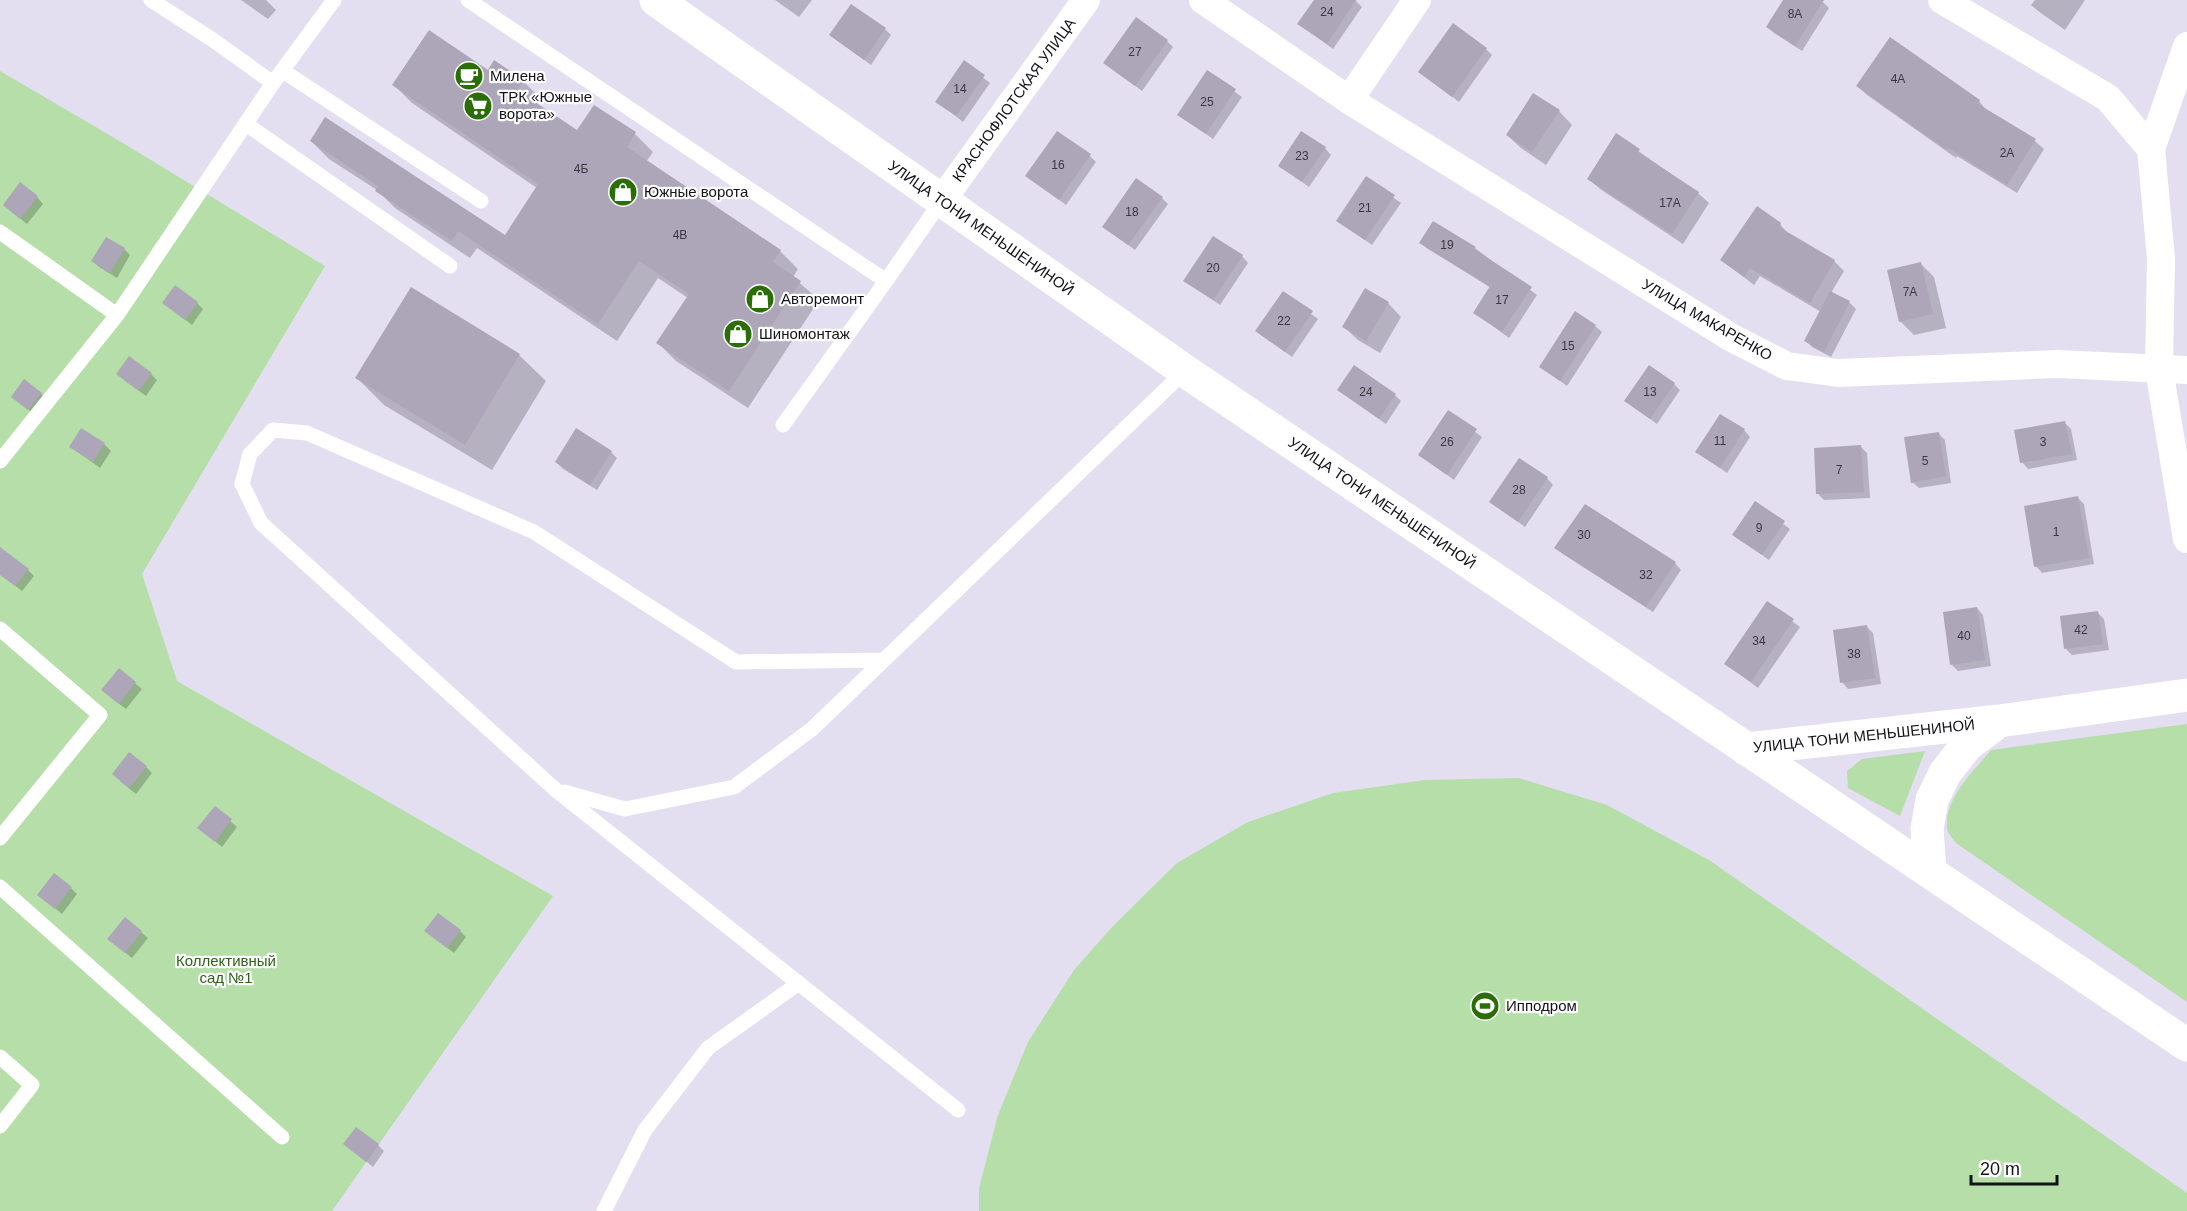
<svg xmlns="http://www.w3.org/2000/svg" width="2187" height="1211" viewBox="0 0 2187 1211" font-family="Arial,sans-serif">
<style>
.green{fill:#b5dea8}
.shadow{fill:#0003}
.building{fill:#aca6b8}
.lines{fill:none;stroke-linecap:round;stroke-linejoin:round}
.lane{stroke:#fff;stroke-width:15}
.street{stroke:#fff;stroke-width:28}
.secondary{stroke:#fff;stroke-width:33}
.labels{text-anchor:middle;stroke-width:4.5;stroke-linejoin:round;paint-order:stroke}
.number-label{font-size:12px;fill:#3a3741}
.poi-label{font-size:15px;fill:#141219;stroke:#fff;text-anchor:start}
.street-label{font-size:15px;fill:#141219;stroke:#fff}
.park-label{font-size:15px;fill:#2e611a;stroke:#fff}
</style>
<rect width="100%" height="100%" fill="#e4def1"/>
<!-- green -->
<path class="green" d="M0,71L123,143L325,266L142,574L177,681L553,896L332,1211H0Z
M2187,724V1002L1956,843C1952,838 1947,832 1947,827C1945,797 1974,771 1991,750Z
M1925,751L1900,816L1848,788L1847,771L1862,759Z
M1518,778L1607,805L1709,860L2187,1193V1211H979V1188L998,1115L1028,1042L1074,970L1112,927L1177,863L1248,822L1333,793L1425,780Z"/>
<!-- shadow -->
<path class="shadow" d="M241,0H266L276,10L268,19Z
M775,0H812L799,17Z
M1315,0H1355L1362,7L1333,49L1299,24Z
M1784,0H1821L1829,8L1802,51L1774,33L1768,27Z
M2035,0H2085L2065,30L2038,11L2031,5Z
M885,29L891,35L871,65L831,35Z
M1167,41L1173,47L1142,91L1105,63Z
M1486,49L1492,55L1459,102L1420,72Z
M964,63L990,83L963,122L937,101Z
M488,72L523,81L541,99L537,105L578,132L594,107L635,134L653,152L646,162L780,251L798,269L793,277L819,300L748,408L676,361L658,343L688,298L658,278L617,341L477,248L470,258L395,208L377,190L329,159L311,141L505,237L537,188L412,103L394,85Z
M1208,72L1242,97L1213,139L1179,115Z
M1858,86L1979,101L1987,111L2035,141L2044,149L2017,193L1957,156L1956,158L1867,95Z
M1559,111L1572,125L1546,165L1521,148L1507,135Z
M1617,136L1698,193L1709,203L1683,244L1600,189L1589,179Z
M1325,148L1331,155L1309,187L1280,166Z
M1090,156L1096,162L1066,205L1027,176Z
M1366,178L1401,203L1372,245L1338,221Z
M37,197L43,204L27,224L11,211Z
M1162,198L1168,204L1135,250L1104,227Z
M1780,224L1789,235L1834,261L1844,271L1831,293L1849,302L1856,309L1831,357L1812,347L1806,341L1821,312L1760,276L1754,285L1722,260Z
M1421,243L1475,248L1537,295L1509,338L1474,312L1491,288L1428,249Z
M124,249L130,255L117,278L99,267L93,261Z
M1242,256L1248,263L1220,305L1185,281Z
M1920,263L1934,277L1946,328L1914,335L1900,321Z
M1283,293L1318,319L1292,357L1257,331Z
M164,303H197L203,309L192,325Z
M1388,303L1401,317L1380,353L1358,340L1344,327Z
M1595,326L1602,332L1567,386L1541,367Z
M519,355L546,381L492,470L384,405L357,378Z
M151,374L157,380L146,396L124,380Z
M1674,384L1680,390L1657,424L1626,401Z
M1339,390L1395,395L1401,401L1386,424Z
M41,394L48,400L35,415L13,397Z
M1448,412L1482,437L1454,480L1420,455Z
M2065,423L2071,429L2077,460L2028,469L2022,462Z
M82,430L104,444L111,451L100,468L71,447Z
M1744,430L1750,437L1727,473L1697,452Z
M1938,433L1945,440L1951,483L1919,488L1912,482Z
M1861,447L1867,453L1870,498L1824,500L1818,494Z
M611,452L617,458L597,490L563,469L556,462Z
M1547,478L1553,485L1525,527L1491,502Z
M2078,498L2084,504L2094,564L2042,573L2036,566Z
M1756,503L1790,529L1769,560L1734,534Z
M1556,548L1675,563L1681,570L1653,612L1563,554Z
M0,562L28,570L34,576L22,591L0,574Z
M1767,603L1800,627L1758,688L1726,664Z
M1977,608L1983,615L1991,666L1958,671L1952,665Z
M2098,613L2104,619L2109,650L2072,655L2066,649L2062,617Z
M1867,627L1873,633L1881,684L1848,689L1842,682Z
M119,670L142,689L126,709L110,697Z
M146,767L152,773L136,794L120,781Z
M215,808L237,827L222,847L206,834Z
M71,888L77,894L62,914L39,895Z
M460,931L466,937L454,953L433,937Z
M141,932L148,938L132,958L116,945Z
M345,1144L378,1145L384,1151L373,1167Z"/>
<!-- building -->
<path class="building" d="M1314,0H1356L1327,44L1297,24Z
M1783,0H1824L1795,46L1766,27Z
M851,4L886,28L864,60L829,35Z
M1136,17L1168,40L1135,86L1103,63Z
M1453,23L1487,48L1452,97L1418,72Z
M429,30L488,70L494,60L524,80L517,90L577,130L594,105L636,132L627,147L781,250L773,262L801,281L729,391L656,343L689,294L639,261L598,324L458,231L452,241L375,191L378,186L310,141L325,117L505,235L538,184L392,85Z
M1890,37L1980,100L1978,104L2036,139L2007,185L1948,148L1947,150L1856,86Z
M964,60L985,75L956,116L935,102Z
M1207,70L1236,89L1206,134L1177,115Z
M1533,93L1560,110L1532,152L1506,135Z
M1057,131L1091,154L1059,200L1025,176Z
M1301,131L1326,147L1302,182L1278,166Z
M1616,133L1640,149L1638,152L1699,192L1672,234L1587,179Z
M1366,176L1395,195L1365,240L1336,221Z
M1136,178L1163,197L1128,245L1102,227Z
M20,182L38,196L20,219L3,205Z
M1757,206L1781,223L1779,227L1835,260L1810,303L1750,268L1744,277L1720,260Z
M1433,221L1476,247L1474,249L1532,287L1502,332L1473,313L1490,286L1419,243Z
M1213,236L1243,255L1213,300L1183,281Z
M106,237L125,248L110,273L91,261Z
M1921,262L1933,314L1899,322L1887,270Z
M175,285L198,302L185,320L162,303Z
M411,287L520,354L465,445L355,378Z
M1365,288L1389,302L1366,341L1342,327Z
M1283,291L1313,311L1285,352L1255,331Z
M1830,291L1850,301L1824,352L1804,341Z
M1575,311L1596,325L1560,381L1539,367Z
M129,356L152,373L139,391L116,374Z
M1354,365L1396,394L1379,419L1337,390Z
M1649,365L1675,383L1650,419L1624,401Z
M24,379L42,393L28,410L11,397Z
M1448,410L1477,429L1447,475L1418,455Z
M1720,414L1745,429L1720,468L1695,452Z
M2065,421L2072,454L2020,463L2014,430Z
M81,428L105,443L93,462L69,447Z
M576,428L612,451L590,485L555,462Z
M1939,432L1946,476L1911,483L1904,437Z
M1861,445L1864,492L1816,494L1814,448Z
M1519,458L1548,477L1518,522L1489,502Z
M2078,496L2089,558L2034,567L2024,506Z
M1755,501L1785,521L1762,555L1732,535Z
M1585,504L1676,562L1646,607L1554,548Z
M0,547L29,569L15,586L0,575Z
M1767,601L1794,619L1751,682L1724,664Z
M1977,607L1985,660L1950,665L1943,612Z
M2098,611L2103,644L2064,649L2060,616Z
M1867,625L1875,678L1840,683L1833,630Z
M119,668L136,682L119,704L101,690Z
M129,752L147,766L129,788L112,774Z
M215,806L232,819L215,842L197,828Z
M54,873L72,887L55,909L37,895Z
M438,913L461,930L447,948L424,931Z
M125,917L142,931L125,953L107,939Z
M356,1127L379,1144L366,1162L343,1144Z"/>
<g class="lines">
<!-- lane -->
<path class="lane" d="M151,0L213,40L273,83
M468,0L886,281L942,200
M283,71L481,201
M246,124L450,266
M0,232L117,315
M783,425L886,281
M0,461L117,315L273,83L334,0
M0,629L100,715L0,838
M883,660L736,662L534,532L307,433L273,430L250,454L242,484L261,523L557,791L958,1110
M564,792L625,809L734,787L812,729L1185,371
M0,887L282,1137
M0,1057L32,1085L0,1126
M604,1211L645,1130L708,1048L799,983"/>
<!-- street -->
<path class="street" d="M1203,0L1349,100L1732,338L1787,366L1838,373L2058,364L2187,370
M1942,0L2108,98L2151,149
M2187,46L2151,149L2161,259L2159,369L2187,539
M1349,100L1417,0
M942,200L1086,0"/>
<!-- secondary -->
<path class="secondary" d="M656,0L1185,371L2187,1045
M1746,749L1999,721L2187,695
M1930,871L1927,829L1932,800L1945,773L1967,745L1999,721"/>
</g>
<!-- icons -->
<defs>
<g id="cafe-disc" transform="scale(1.5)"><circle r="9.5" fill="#2b6e07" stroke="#fff"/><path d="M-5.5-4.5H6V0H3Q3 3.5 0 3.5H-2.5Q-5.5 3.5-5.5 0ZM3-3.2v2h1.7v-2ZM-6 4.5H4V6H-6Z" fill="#fff"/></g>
<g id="supermarket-disc" transform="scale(1.5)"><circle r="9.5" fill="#2b6e07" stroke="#fff"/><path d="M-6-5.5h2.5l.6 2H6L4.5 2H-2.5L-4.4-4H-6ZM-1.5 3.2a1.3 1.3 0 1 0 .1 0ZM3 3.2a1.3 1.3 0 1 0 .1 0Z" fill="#fff"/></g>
<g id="shop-disc" transform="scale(1.5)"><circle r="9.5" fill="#2b6e07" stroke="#fff"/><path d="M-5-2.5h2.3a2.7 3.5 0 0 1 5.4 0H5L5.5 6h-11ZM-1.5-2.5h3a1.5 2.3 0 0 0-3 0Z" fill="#fff"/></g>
<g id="stadium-disc" transform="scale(1.5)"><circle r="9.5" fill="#2b6e07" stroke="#fff"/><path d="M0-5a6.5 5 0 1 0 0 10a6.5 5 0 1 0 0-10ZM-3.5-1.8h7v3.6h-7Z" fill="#fff"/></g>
</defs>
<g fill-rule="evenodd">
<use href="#cafe-disc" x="469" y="76"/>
<use href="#supermarket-disc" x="478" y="106"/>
<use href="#shop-disc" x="623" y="192"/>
<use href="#shop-disc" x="760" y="299"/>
<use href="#shop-disc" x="738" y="334"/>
<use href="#stadium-disc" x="1485" y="1006"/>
</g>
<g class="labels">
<!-- number labels -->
<g class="number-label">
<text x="1327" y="16">24</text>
<text x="1795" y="18">8А</text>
<text x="1135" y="56">27</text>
<text x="1898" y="83">4А</text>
<text x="960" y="93">14</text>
<text x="1207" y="106">25</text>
<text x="2007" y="157">2А</text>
<text x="1302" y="160">23</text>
<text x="1058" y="169">16</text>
<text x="581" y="173">4Б</text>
<text x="1670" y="207">17А</text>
<text x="1365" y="212">21</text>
<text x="1132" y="216">18</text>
<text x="680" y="239">4В</text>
<text x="1447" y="249">19</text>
<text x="1213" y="272">20</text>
<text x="1910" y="296">7А</text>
<text x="1502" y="304">17</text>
<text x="1284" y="325">22</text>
<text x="1568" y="350">15</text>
<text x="1366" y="396">24</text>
<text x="1650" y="396">13</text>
<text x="1720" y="445">11</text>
<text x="1447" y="446">26</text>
<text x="2043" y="446">3</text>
<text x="1925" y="465">5</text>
<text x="1839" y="474">7</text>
<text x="1519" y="494">28</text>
<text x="1759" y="532">9</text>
<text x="2056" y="536">1</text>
<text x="1584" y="539">30</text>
<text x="1646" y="579">32</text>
<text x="2081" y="634">42</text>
<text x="1964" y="640">40</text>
<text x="1759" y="645">34</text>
<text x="1854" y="658">38</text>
</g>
<!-- poi labels -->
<g class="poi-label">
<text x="490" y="81">Милена</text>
<text x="499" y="102">ТРК «Южные<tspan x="499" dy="17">ворота»</tspan></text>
<text x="644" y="197">Южные ворота</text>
<text x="781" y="304">Авторемонт</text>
<text x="759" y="339">Шиномонтаж</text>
<text x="1506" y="1011">Ипподром</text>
</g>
<!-- street labels -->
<g class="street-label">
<text transform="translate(1014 100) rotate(-54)" y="5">КРАСНОФЛОТСКАЯ УЛИЦА</text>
<text transform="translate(981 228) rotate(35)" y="5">УЛИЦА ТОНИ МЕНЬШЕНИНОЙ</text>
<text transform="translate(1707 320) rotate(30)" y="5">УЛИЦА МАКАРЕНКО</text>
<text transform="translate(1382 503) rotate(34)" y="5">УЛИЦА ТОНИ МЕНЬШЕНИНОЙ</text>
<text transform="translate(1864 736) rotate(-6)" y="5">УЛИЦА ТОНИ МЕНЬШЕНИНОЙ</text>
</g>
<!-- park labels -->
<g class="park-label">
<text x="226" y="966">Коллективный<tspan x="226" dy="17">сад №1</tspan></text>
</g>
</g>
<!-- scale -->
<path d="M1971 1175v9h86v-9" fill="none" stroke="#141219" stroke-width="3"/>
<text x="1980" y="1175" font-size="18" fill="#141219" stroke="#ffffff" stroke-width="4.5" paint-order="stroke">20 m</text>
</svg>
